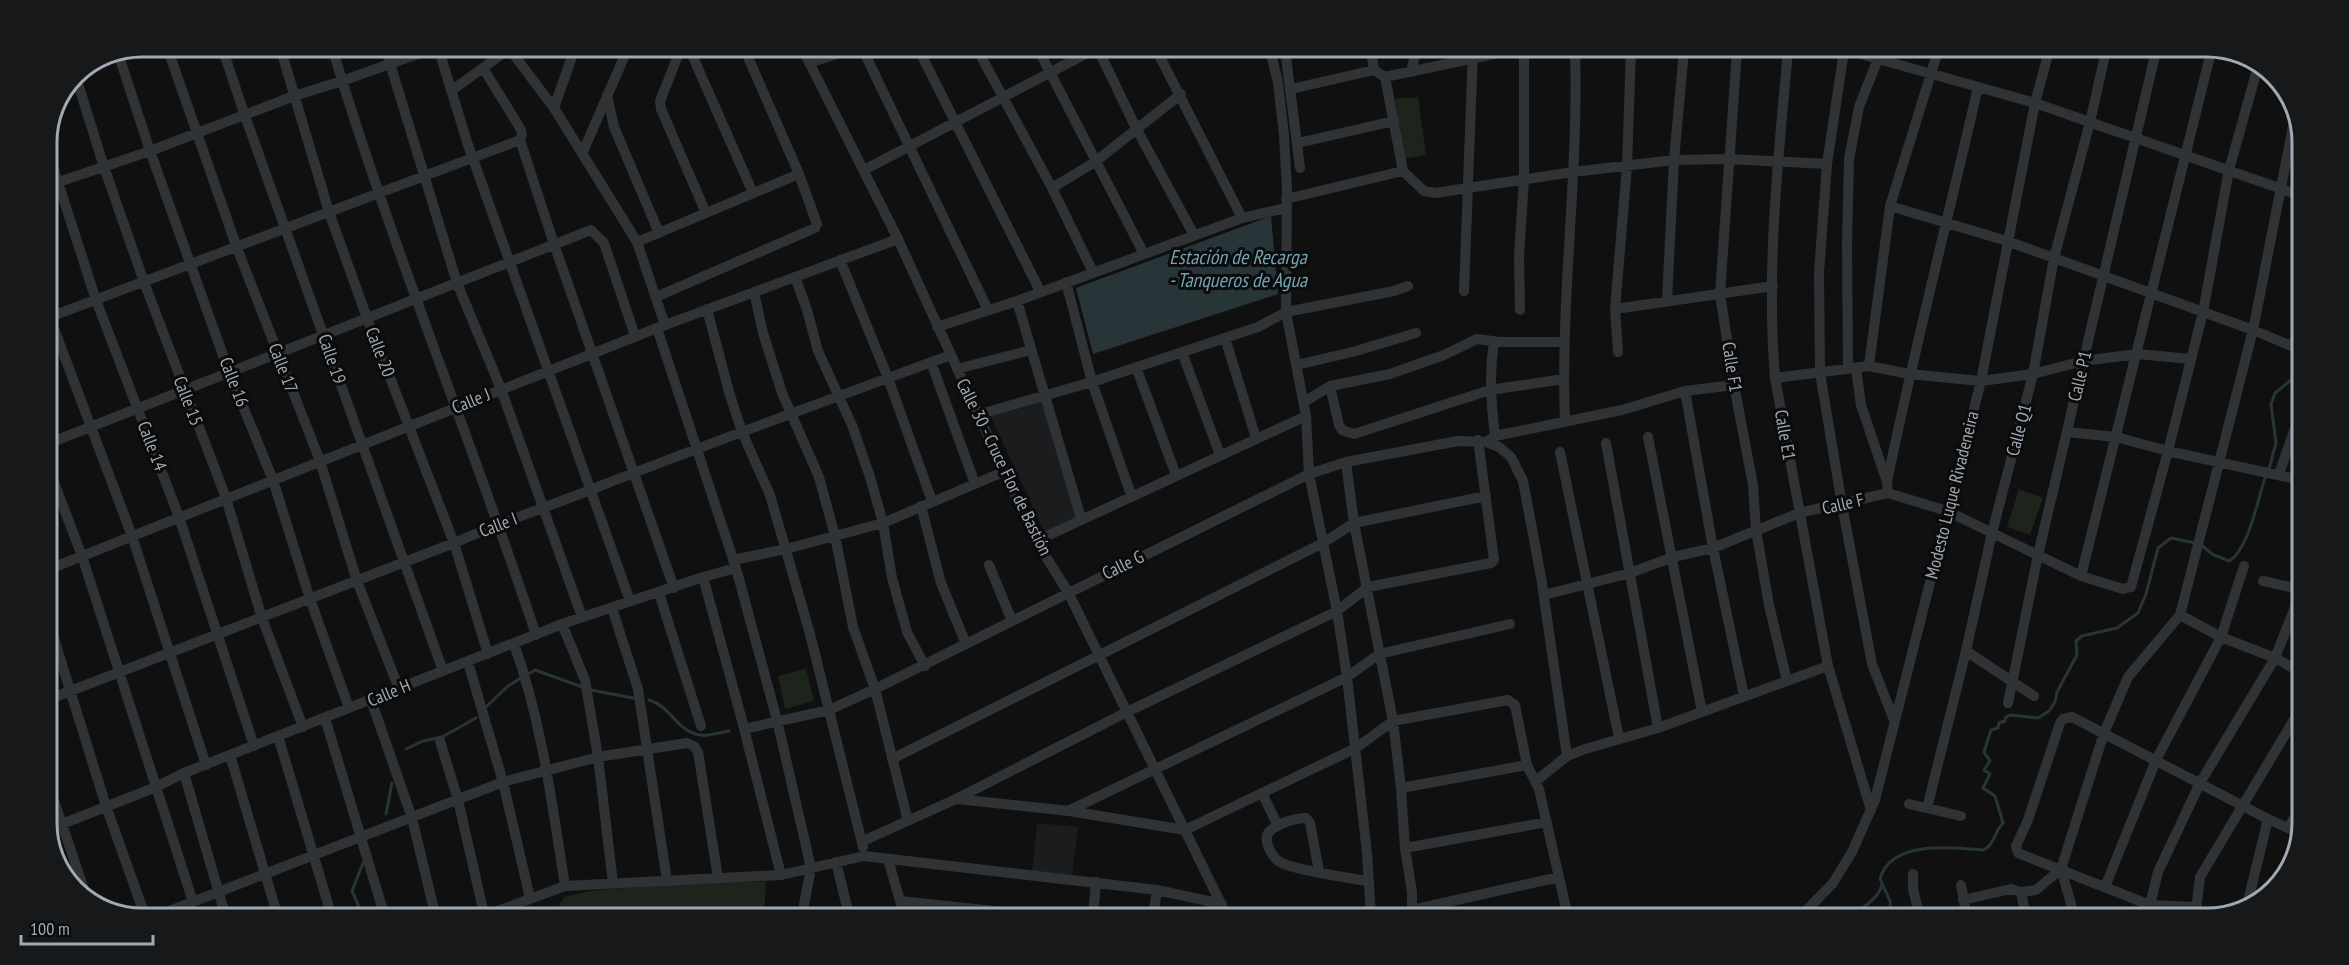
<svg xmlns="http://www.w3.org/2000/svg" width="2349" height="965" viewBox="0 0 2349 965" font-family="'PT Sans Narrow',sans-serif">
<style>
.built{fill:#1b1c1e}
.green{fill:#1c241c}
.water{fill:#273438}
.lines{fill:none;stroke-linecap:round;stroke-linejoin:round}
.stream{stroke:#273438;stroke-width:3}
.street{stroke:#303336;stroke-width:10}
.labels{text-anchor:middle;stroke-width:6;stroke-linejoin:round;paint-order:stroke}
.street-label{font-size:18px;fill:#9faab3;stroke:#0b0b0c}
.water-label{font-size:20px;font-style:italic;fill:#73a2b2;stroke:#0b0b0c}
.rim{fill:none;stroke:#9faab3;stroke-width:3}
</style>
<rect width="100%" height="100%" fill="#101011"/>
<!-- built -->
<path class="built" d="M1044,398L1079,518L1045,533L990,415Z
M1037,823L1078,827L1072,876L1032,872Z"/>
<!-- green -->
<path class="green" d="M1418,97L1426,155L1404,159L1395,99Z
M2019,489L2043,498L2030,535L2007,527Z
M806,669L814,701L785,709L778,676Z
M701,882H766L764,915L554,914L564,897L590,891Z"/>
<!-- water -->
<path class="water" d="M1271,216L1278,294L1093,354L1076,288Z"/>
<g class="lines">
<!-- stream -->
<path class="stream" d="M2269,469L2276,443L2271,404L2275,393L2295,377L2301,367
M2201,545L2212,554L2229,561C2249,550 2258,497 2266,475
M527,675L535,670L585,688
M591,690L633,698
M649,700C672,707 675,730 700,735C708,737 720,732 729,731
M487,706L508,686L521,678
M406,749L423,741L442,737L476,718
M386,814L392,783
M362,914L352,891L363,863
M1850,918C1860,909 1881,897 1882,884
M1891,918L1890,901L1880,879C1890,840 1952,847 1983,850C1994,846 1994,832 2003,823L1995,796L1983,788L1990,774L1984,770L1990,761L1984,752L1991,730L1998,728L1999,723L2005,721L2006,717L2010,715L2038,718L2049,711L2055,702L2057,692L2077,655L2076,641L2082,636L2117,628L2138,613L2146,594L2158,548L2171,538L2195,543"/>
<!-- street -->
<path class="street" d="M167,47L237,248L320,461L357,581L399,689
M222,47L244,113L443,671
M280,47L329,212L367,318L454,543L488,654
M332,47C391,246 471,438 536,635
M385,47L457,283L501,389L582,617
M438,47L467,142L630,601
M508,47L554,108L637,242L665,325
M681,48L660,101L661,109L706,213
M689,48L753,193
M802,48L898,239L1036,541L1068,592L1227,916
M862,48L988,310
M918,48L1040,291
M977,49L1052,188L1093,272
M1038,49L1144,254
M1098,49L1136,128L1194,235
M1156,49L1242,218
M1270,49L1278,83L1284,135L1287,189L1286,312L1306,416L1309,474L1337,611L1347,677L1367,853L1371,916
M1285,49L1300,168
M1371,50L1374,70
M1737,50L1720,294L1734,385L1753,485L1756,530L1769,605L1787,681
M1788,51C1778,159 1766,270 1775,378L1828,666L1871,810
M1844,51L1827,164L1819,272L1820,373L1842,505L1872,664L1894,720
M1850,51L2035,103L2302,196
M119,56L150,151L229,372L273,480L310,599L349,708
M809,63L854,48
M483,68L520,128L522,134L520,140L554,244L674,588
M1411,72L1416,50
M75,74L104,167L144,282L226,498L262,618L303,727
M1385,77L1513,50
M1385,77L1403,171
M1291,89L1374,70L1385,77
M451,91L509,49
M607,95L614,127L659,233
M554,108L575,48
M1298,143L1394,121
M47,148L96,300L179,517L254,746
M582,154L628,48
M864,170L1095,49
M47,186L150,151L294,96L342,81L437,47
M1052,188L1095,162L1181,94
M1286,199L1403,171L1424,191L1435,193L1573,172L1674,160L1728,159L1827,164
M1890,206L2007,241L2253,330L2301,350
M637,242L799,174
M840,260L888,378L932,501
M795,277L807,310L818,351L852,425L870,477L883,523L892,578L907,632L925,666
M1066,282L1092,382L1131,495
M1464,291L1473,50
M754,292L763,333L782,393L819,477L835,536L853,627L875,689L908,821
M656,297L815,228L817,224L799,174L744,48
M1667,300L1674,160L1684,50
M1017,301L1081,518
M707,309L729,392L742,432L770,495L810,634L863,847
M1615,309L1773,286
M47,310L132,536L206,765
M1520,310L1519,256L1524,179V50
M47,318L520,140
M937,327L1017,301L1242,218L1286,208
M657,328L736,568L777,720L811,868L802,915
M1225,338L1256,438
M1494,341C1489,374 1491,403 1495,436
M2292,346L2301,325
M1182,352L1220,455
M1618,352L1615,309L1627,166L1631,50
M931,362L975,484
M1297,365L1356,351L1416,333
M1869,366L1890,206L1938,51
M1136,367L1176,475
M1856,368L1861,405L1887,482
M957,369L1031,350
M1848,369L1847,244L1849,159L1859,107L1881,51
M1775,378L1869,366L1909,374L1981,381L2033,374L2083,361L2137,354L2191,359
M1330,386L1339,425L1342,430L1354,434L1490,390L1564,379
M1685,391L1713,548L1744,696
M1304,402L1330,386L1390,374L1444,355L1477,339L1500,342H1564
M977,415L1092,382L1258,327L1286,312L1394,291L1408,286
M1565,422C1560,298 1579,174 1575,50
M2067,432L2116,437L2168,451L2300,480
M1648,437L1702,712
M1486,442L1495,436L1622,410L1685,391L1734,385
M1606,443L1658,728
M47,444L591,230L604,243L635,336
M1560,452L1619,738
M1346,462L1354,523L1393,721L1401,788L1405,848L1412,892V917
M47,464L82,556L193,902
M2279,474L2300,414
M1888,493L1887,482C1914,350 1948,219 1978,87
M921,506L941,583L966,644
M1036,541L1306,416
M733,560L786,549L883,523L1003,472
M989,565L1012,621
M47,570L657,328L898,239
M2081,576L2211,52
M703,577L740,713L781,875
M2263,581L2299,589
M659,593L701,726
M1544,595L1630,573L1673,557L1713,548L1799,513L1888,493L1947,511L2081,576L2123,589L2131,587L2168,451L2203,312L2229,170L2258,66
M612,608L638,689L667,881
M2180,615L2221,637L2275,658L2299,671
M47,616L106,806L144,913
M562,624L585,680L598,757L613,883
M514,644C542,722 552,804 565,886
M1966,651L2034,696
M468,662L503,782L530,898
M47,700L454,543C497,524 541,509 585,492C706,444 828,400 951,355
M371,700L412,818L435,914
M2008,703L2038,555L2156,51
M325,718L384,914
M744,729L829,710L875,689L1309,474L1346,462L1458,441L1486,442L1499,447L1511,457L1523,481L1541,577L1567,756
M278,736L331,914
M440,741L458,800L484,914
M230,755L277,914
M892,759L1323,543L1354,523L1486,496
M184,773L225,914
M47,780L86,895
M1536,781L1567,756L1585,749L1658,728L1828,666
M1401,788L1527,765
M1262,793L1278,826
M957,799L1069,811L1185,830L1356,748L1393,721L1508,700L1515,705L1527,765L1539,789L1568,917
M1909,804L1961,816
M1927,808L1966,651L1992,533L2033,374L2054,258L2090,122L2106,51
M1070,810L1347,677L1379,654L1510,624
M2288,828L2298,812
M47,830L156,787L184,773L562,624L703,577L736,568
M863,841L956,799L1127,712L1337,611L1368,587L1491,563L1494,560L1478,440
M1405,848L1547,822
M888,859L904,915
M836,862L849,915
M2061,869L2075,918
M1319,871L1310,823L1306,818C1296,818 1279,823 1271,830C1267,833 1266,838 1267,843C1269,849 1273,858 1280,862C1292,870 1350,878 1367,881
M1913,874V889L1920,918
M1961,885L1967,918
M2105,887L2156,760L2221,637L2244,566
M2021,892L2026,918
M1963,900L2011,889L2021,892L2036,890L2061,869L2104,733L2128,677L2180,615L2253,330L2295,116
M900,901L1040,916
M2247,905L2268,819
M2195,907L2150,905L2018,853L2016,846L2028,820L2060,723L2063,719L2072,717L2268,819L2297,832
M164,913L503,782L598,757L687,743L694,746L698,752L718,878
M1226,913L1260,916
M489,914L565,886L781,875L864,856L1157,890L1222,904
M1093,916L1096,882
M1153,916L1157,890
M1211,916L1213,902
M1395,916L1412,910L1559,877
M1800,917L1833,883L1852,852L1875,800L1981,381L2035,103L2049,51
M2150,918V905L2158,872L2200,783L2275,658L2299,597
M2195,918L2200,877L2298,713"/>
</g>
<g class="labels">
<!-- street labels -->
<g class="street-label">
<text transform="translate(380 352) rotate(69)" y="6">Calle 20</text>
<text transform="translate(332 359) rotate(71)" y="6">Calle 19</text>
<text transform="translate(1732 367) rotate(81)" y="6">Calle F1</text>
<text transform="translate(283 368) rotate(69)" y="6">Calle 17</text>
<text transform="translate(2080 376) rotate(-77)" y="6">Calle P1</text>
<text transform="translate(234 382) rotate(69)" y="6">Calle 16</text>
<text transform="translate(188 401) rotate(69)" y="6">Calle 15</text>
<text transform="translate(471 401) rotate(-22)" y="6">Calle J</text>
<text transform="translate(2019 430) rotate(-75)" y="6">Calle Q1</text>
<text transform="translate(1785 435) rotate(80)" y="6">Calle E1</text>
<text transform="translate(152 446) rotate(69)" y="6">Calle 14</text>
<text transform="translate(1004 467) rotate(64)" y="6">Calle 30 - Cruce Flor de Bastión</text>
<text transform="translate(1952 495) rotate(-76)" y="6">Modesto Luque Rivadeneira</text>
<text transform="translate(1843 504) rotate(-13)" y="6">Calle F</text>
<text transform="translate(498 525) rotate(-21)" y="6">Calle I</text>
<text transform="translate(1123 565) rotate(-26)" y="6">Calle G</text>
<text transform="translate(389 693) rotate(-22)" y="6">Calle H</text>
</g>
<!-- water labels -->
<g class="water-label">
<text x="1238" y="264">Estación de Recarga<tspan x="1238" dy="23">- Tanqueros de Agua</tspan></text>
</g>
</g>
<!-- crop -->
<path d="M0 0H2349V965H0ZM142 57H2207A85 85 0 0 1 2292 142V823A85 85 0 0 1 2207 908H142A85 85 0 0 1 57 823V142A85 85 0 0 1 142 57Z" fill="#171819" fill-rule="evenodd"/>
<path class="rim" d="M142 57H2207A85 85 0 0 1 2292 142V823A85 85 0 0 1 2207 908H142A85 85 0 0 1 57 823V142A85 85 0 0 1 142 57Z"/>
<!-- scale -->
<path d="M21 935v9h132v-9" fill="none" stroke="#9faab3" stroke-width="3"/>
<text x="30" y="935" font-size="18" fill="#9faab3" stroke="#0b0b0c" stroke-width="4.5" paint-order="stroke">100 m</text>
</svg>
